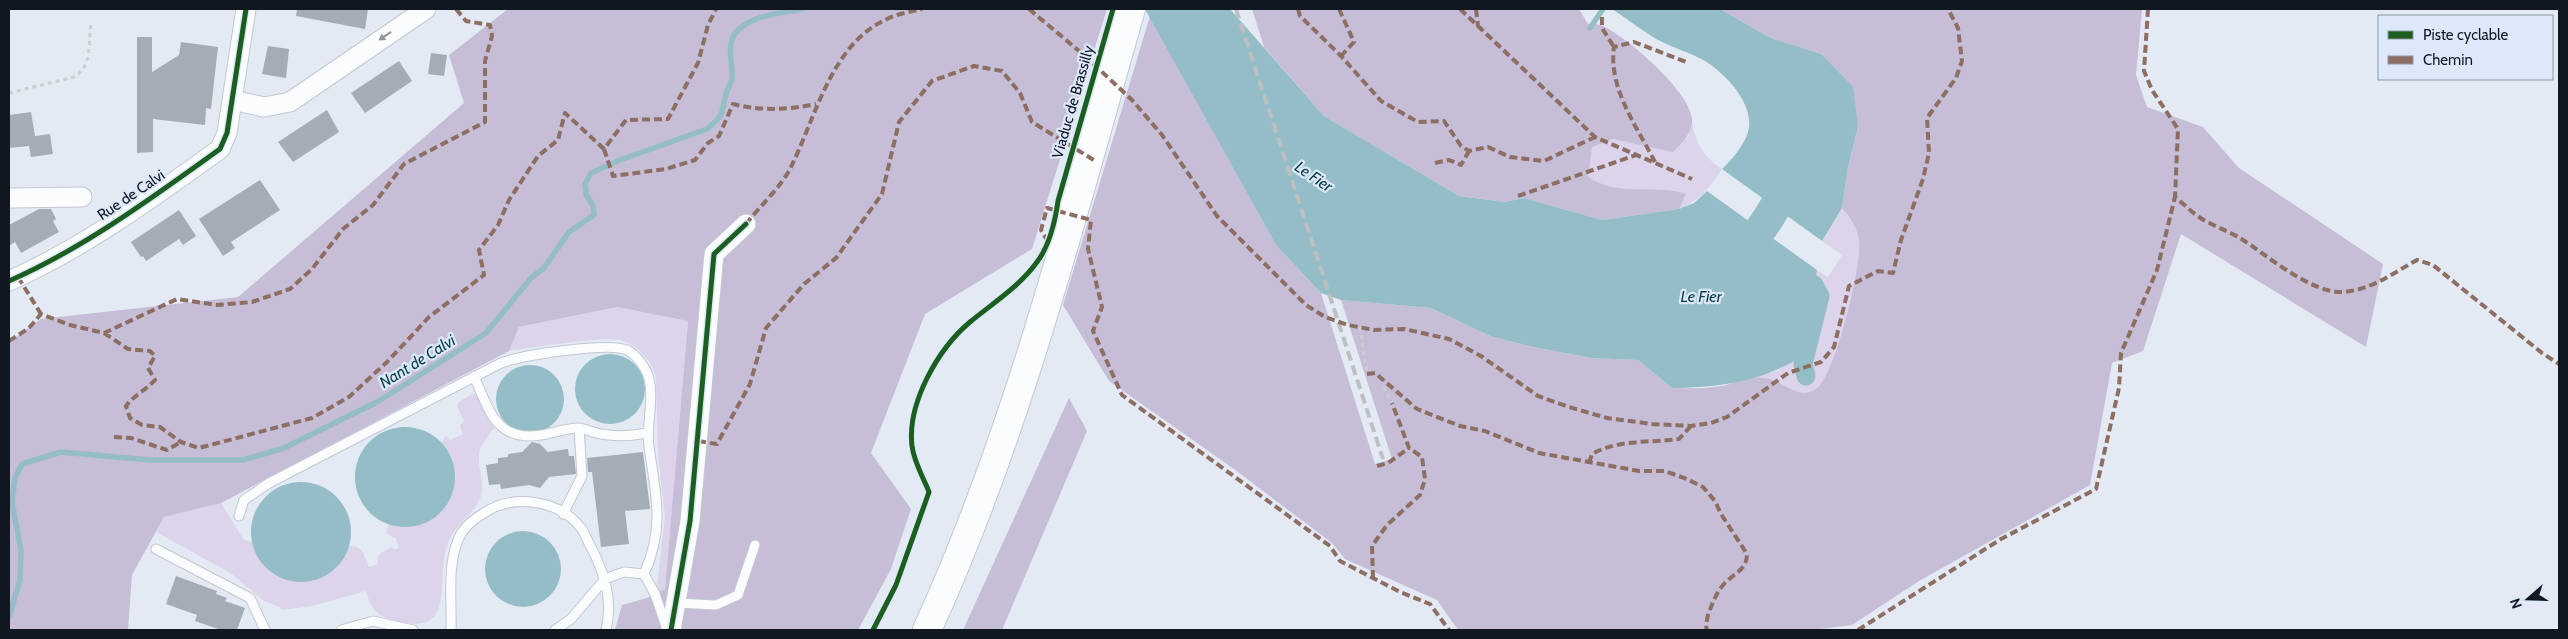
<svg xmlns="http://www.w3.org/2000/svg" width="2568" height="639" viewBox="0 0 2568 639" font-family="Cabin,sans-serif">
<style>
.green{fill:#dbd4eb}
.forest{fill:#c6bdd7}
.water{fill:#94bdc7}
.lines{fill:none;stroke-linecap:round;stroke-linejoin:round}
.stream{stroke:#94bdc7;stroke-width:5.5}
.canal{stroke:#94bdc7;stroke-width:19}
.river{stroke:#94bdc7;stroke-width:32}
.building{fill:#a4acb5}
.lane-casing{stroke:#c2c8d2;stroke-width:11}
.street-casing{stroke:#c2c8d2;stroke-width:21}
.highway-casing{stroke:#c2c8d2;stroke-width:30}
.path{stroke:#ccced1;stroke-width:3;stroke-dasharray:4 4;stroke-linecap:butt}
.lane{stroke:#fbfcfd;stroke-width:9}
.street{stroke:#fbfcfd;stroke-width:19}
.highway{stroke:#fbfcfd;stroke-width:28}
.rail{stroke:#bdbfc1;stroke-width:4;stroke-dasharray:10 5;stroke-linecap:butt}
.quiet{stroke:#8d6e63;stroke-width:4;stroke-dasharray:8 4;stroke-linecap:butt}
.cycleway-casing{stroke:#dde9fb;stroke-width:8}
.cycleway{stroke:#1b5e20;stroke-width:5}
.oneway{fill:#92959a}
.labels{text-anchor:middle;stroke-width:4.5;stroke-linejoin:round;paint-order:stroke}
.street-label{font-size:15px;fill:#111721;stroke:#dde9fb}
.water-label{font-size:16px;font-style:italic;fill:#083e46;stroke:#dde9fb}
</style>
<rect width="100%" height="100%" fill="#e4eaf4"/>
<!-- green -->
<path class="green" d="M1692,122C1696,144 1703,156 1722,169C1710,187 1700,201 1679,209L1686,195C1656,182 1620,199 1588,177L1591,147L1613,139L1673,151L1688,137Z
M1842,208C1851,219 1857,227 1859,241C1862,264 1835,378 1816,389C1797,400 1786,382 1770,379C1765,377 1757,379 1751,379L1778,370L1811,302L1817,270L1828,277L1842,255L1822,241Z
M617,307L688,321L665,589L660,592L657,586L665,517L658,455L656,376C651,361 639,346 623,341C605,335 532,348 509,351L519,327Z
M472,394L477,395L494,428C490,434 484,440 481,447C475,460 484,478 482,492C478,513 453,525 447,546C435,583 459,639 391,620C374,613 371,608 366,591L312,606L281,610L280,607L264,601L232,574L156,532L164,517L221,503L244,540L252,542L260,561L313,581C332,573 341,565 349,546C363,546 364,555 369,567L378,564C376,553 384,551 392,547L394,550L399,548L396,539L386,533L389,523L398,527L453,461L442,442L446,435L450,440L463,434L460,426L464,421L457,406L459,402Z"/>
<!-- forest -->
<path class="forest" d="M508,9H1107L1032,249L925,314L871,453L911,509L891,569L858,630H615L622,605L647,598L665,589L688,321L617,307L519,327L509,351L221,503L164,517L132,575L128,630H9V342L41,319L238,297L464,103L449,55Z
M1252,9H1579L1588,24C1593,24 1599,24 1603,26C1627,37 1696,96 1692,123C1690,136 1682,143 1673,152L1613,139L1592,147L1588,177C1620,198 1655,183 1686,194L1679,209L1602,220L1524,198L1504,202L1459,196L1324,116L1264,47Z
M1720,9H2142L2136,75L2147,107L2203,127L2239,168L2383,264L2366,347L2181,234L2143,351L2112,363L2090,485L1919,581L1852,625L1813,630H1458L1437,600L1345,559L1332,543L1234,469L1109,381L1063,305L1150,16L1276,245L1321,293L1375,464L1392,459L1341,300L1431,308L1490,336L1533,347L1591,358L1638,360L1672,388C1686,388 1700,389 1714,387C1731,386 1752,374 1770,379C1786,383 1798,400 1816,389C1835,377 1862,264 1859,241C1857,227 1851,219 1842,208L1848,167L1858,127L1821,54L1771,38Z
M1069,398L1087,431L1002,630H963Z"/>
<!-- water -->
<path class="water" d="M1145,9H1230L1324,116L1459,196L1504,202L1524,198L1602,220L1679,209L1694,203L1707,191L1817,270L1811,302L1796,360C1755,383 1718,387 1672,388L1638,360L1591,358L1533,347L1490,336L1431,308L1341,300L1321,293L1276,245Z
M1612,9H1720L1771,38L1821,54L1853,87L1858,127L1848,167L1842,208L1822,241L1722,169C1731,161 1743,146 1747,135C1758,107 1726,74 1705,61C1691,53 1674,48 1660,41C1643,32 1628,19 1612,9Z
M575 389a35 35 0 1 1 70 0a35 35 0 1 1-70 0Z
M496 399a34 34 0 1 1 68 0a34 34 0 1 1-68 0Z
M355 477a50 50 0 1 1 100 0a50 50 0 1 1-100 0Z
M251 532a50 50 0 1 1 100 0a50 50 0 1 1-100 0Z
M485 569a38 38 0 1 1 76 0a38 38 0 1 1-76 0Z"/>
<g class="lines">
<!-- stream -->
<path class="stream" d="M1590,28L1603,9
M9,617L20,580L21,551L12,502L15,478L22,464L61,452L150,460H243L284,448L379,401L486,333L531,278L544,268L569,232L594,215L593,206L586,194L585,184L591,173L620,160L707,129C727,112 720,115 726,94C727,89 731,84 732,79C733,68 729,56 731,44C734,17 783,12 803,9"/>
<!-- canal -->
<path class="canal" d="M1793,273L1814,285L1820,296L1803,364L1806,376"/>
<!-- river -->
<path class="river" d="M1731,264C1757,239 1782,202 1793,167"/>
</g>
<!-- building -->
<path class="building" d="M297,9H368L365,29L296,16Z
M137,37H152V72L179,55L181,42L218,47L211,109L206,108L205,125L153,119V152L137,153Z
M268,46L289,49L286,78L262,74Z
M431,53L447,55L444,76L428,74Z
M399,61L412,81L365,113L351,93Z
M327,110L339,132L293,162L278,142Z
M31,112L35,136L50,134L53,154L31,157L29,146L9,148V115Z
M260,180L280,210L231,242L235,248L223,256L199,219Z
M39,209H51L56,219L53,221L59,232L21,253L15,242L9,246V225Z
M179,210L196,236L183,245L179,239L146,261L143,256L141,257L131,242Z
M532,442L540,444L548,452L568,449L569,456H574L576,474L549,477L540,488L529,485L501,489L500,484L489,485L486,465L498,463V458L508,457V454L522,452Z
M643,452L650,509L625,511L629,544L601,547L592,472H588L587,458Z
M176,576L217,591L216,594L227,598L225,601L245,608L237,630H221L195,621L197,615L166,604Z"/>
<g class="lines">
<!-- lane casing -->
<g class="lane-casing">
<path id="lane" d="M474,376C489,410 496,442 541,435C553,433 567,428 579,428C586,429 594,433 601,434C617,437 631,436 647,433
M563,514L582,476L579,428
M239,516L244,500L269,483L501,363C522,355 612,341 629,351C637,356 645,367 648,375C655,398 646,423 649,447C656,495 665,528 644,574
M156,549L250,598L265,630
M676,603L716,605L738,595L755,545
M341,630L373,621L413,630
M451,630C452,602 447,566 458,540C462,529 474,519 484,513C512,494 558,499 580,527C585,532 587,541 591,547C605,574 613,600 606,630
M555,630L571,619L605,579L624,572L644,574L655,594L667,629"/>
</g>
<!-- street casing -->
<g class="street-casing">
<path id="street" d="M232,100L264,107L290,102L426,9
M9,198L82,197
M9,281C84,248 153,197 220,149L227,133L246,9
M671,630L690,521L714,254L746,224"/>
</g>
<!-- highway casing -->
<g class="highway-casing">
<path id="highway" d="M927,630C1018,431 1071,219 1131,9"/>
</g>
<!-- path -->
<path class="path" d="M9,93L74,77C93,66 88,43 91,22
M1360,327L1367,374
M1384,387L1392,403"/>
<!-- lane -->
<use href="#lane" class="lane"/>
<!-- street -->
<use href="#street" class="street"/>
<!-- highway -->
<use href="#highway" class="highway"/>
<!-- rail -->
<path class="rail" d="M1236,9L1383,459"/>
<!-- quiet -->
<path class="quiet" d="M1029,9L1085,56L1132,100L1162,135L1217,216L1306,305L1325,317L1348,325L1374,330L1404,329L1449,339L1481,356L1538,396L1569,407L1607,418L1652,424L1691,426L1711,423L1727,417L1788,373L1821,362L1834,347L1849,286L1878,271L1893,273L1901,240L1923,179L1929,153L1927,118L1956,78L1962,61L1958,28L1948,9
M1298,9L1300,16L1341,56L1381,101L1418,122L1444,121L1461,146L1469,151L1488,147L1510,157L1544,161L1595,137
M1339,9L1354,42L1341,56
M1460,9L1595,137L1692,179
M1476,9L1478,26
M2148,9L2144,71L2152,90L2178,129L2175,197C2183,203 2190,211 2199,217C2211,225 2226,230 2240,238C2267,255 2311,294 2344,292C2373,289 2393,273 2417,260L2433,265L2542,353L2559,364
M1602,17V28L1614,47
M604,149L613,176L666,169L695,160L708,143L719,136L733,104C762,111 787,110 816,104
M1655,162C1637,127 1608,88 1614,47L1634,42L1689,63
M1435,163L1449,160L1461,165L1469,151
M1518,196L1636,155
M746,224C759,207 782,186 791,167C815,119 831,45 885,20C896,14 910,12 922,9
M1048,242L1041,230L1047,208L1091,220L1088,249L1102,307L1093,331L1122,395L1330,546L1340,561L1400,592L1430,604L1449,630
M18,277L41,314
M104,333L128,349L150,351L155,356L148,368L155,380C145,391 134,395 126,406L130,418L142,425L160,427L181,442L199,448L312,418L349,397L387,362L429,317L484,275L479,250L498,225L509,200L538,156L558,140L565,113L604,149L626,120L668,119L698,63L708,25L716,9
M9,341L29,328L41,314L70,325L104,333L177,299L217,305L252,302L290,289L312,269L343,229L373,205L404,164L485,122V61L492,36L490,25L466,21L456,9
M1367,374L1375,373L1417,409L1460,426L1485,431L1539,453L1639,471H1665L1687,479L1703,487L1715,501L1721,514L1747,554C1747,570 1734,573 1724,584C1716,593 1712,604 1708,615C1707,621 1705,625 1707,630
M114,437L131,438L167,450L181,442
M698,441L717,444L750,384L766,328L804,284L836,258L882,194L899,122L932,81L974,66L1002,71L1020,93L1032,122L1097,162
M1589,463L1592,454C1619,439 1649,443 1679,439L1691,426
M1377,466L1388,463L1409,448
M1373,578L1372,546L1387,525L1420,495L1425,479L1422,457L1409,448L1392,403
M1858,630L2001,539L2096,489L2119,388L2121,353L2157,270L2175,197"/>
<!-- cycleway casing -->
<g class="cycleway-casing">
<path id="cycleway" d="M9,281C84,248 153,197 220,149L227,133L246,9
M671,630L690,521L714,254L746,224
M873,630L896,585L929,492C923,477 914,462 912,446C907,403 938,349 970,322C993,303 1019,287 1037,262C1050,245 1055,222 1058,201L1113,9"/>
</g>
<!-- cycleway -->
<use href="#cycleway" class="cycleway"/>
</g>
<!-- one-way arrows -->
<defs><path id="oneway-solid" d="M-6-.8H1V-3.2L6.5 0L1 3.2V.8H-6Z" transform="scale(1.25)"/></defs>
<use class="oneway" href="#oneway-solid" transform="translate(385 36) rotate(146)"/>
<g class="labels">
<!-- street labels -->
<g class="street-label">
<text transform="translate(1073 102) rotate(-74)" y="5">Viaduc de Brassilly</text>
<text transform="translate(131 195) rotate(-34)" y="5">Rue de Calvi</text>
</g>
<!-- water labels -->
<g class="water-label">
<text transform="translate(1314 176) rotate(34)" y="6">Le Fier</text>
<text x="1701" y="302">Le Fier</text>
<text transform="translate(417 361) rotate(-32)" y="6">Nant de Calvi</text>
</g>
</g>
<!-- border -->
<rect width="2568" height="639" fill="none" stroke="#111721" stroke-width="20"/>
<!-- legend -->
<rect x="2378" y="15" width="175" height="65" fill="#dde9fb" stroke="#8b95a4"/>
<rect x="2388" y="31" width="25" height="8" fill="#1b5e20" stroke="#8b95a4"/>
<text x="2423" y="40" font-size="15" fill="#111721">Piste cyclable</text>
<rect x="2388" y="56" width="25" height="8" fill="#8d6e63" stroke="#8b95a4"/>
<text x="2423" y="65" font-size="15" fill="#111721">Chemin</text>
<!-- north arrow -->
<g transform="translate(2528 599) rotate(250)" stroke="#dde9fb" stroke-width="4" paint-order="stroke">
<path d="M0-4L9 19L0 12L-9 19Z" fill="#111721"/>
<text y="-8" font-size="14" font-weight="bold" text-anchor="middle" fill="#111721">N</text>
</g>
</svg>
